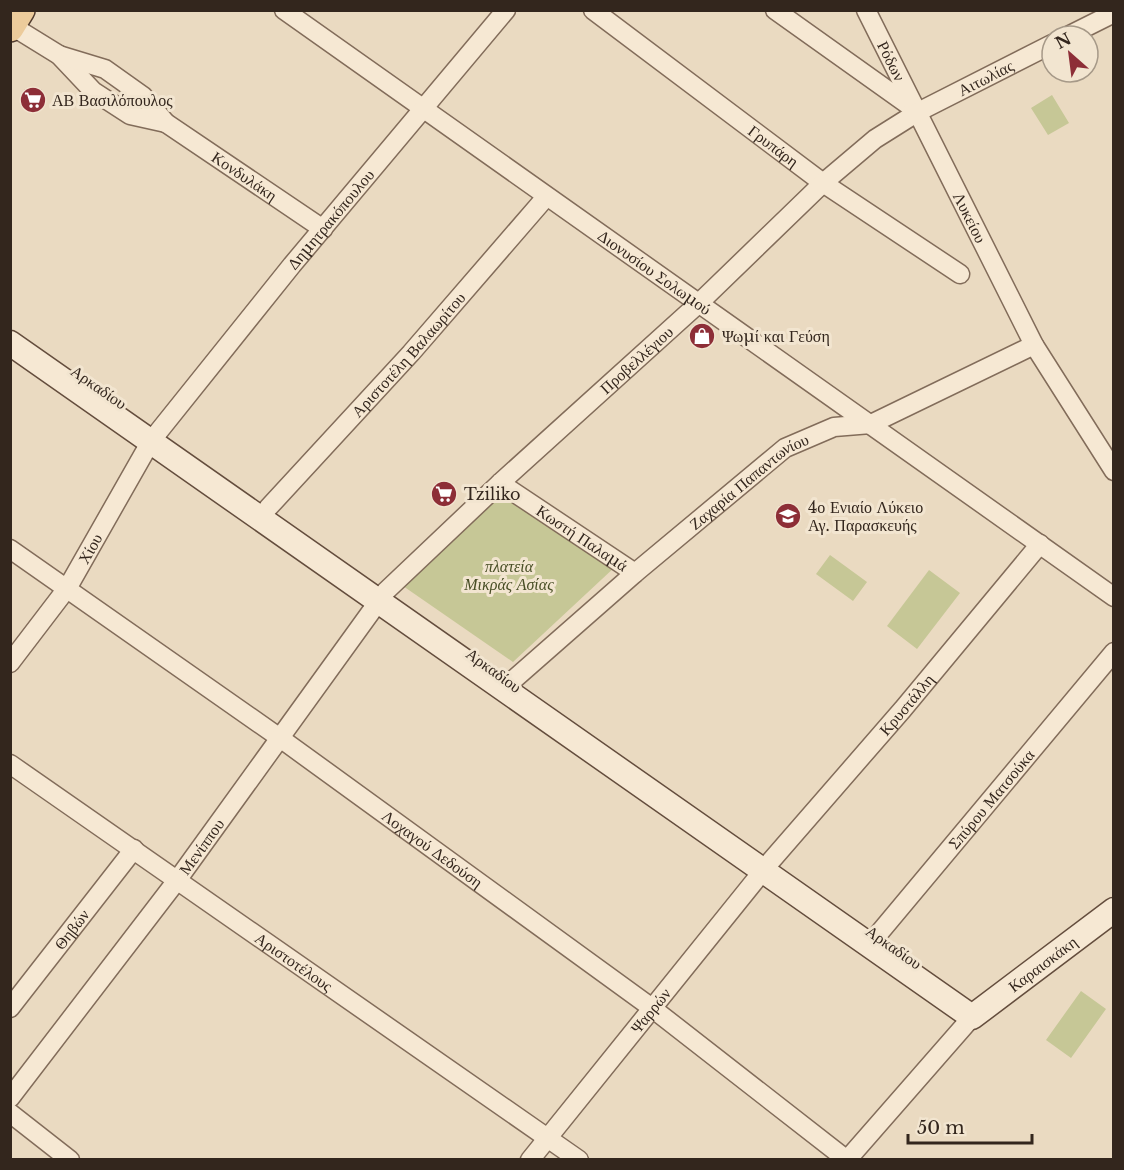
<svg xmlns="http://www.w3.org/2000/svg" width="1124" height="1170" viewBox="0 0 1124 1170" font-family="'Libre Baskerville',serif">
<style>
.green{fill:#c6c796}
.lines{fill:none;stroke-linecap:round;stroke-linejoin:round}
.street-casing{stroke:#826c5a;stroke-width:21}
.secondary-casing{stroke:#644d3d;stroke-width:27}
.primary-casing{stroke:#503b2e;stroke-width:30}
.street{stroke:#f6e8d3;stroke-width:18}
.secondary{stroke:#f6e8d3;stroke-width:24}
.primary{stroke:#eccb9b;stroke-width:27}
.labels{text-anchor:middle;stroke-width:6;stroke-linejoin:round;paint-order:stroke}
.street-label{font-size:16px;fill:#33261d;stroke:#f2e5d0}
.poi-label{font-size:16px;fill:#33261d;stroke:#f2e5d0;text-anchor:start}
.park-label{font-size:16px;font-style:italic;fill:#484e25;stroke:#f2e5d0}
</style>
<rect width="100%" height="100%" fill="#eadac1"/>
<!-- green -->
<path class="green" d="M1052,95L1069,123L1048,135L1031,108Z
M500,490L616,566L513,662L403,586Z
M830,555L867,582L853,601L816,574Z
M929,570L960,593L917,649L887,626Z
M1081,991L1106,1009L1071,1058L1046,1040Z"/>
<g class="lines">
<!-- street casing -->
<g class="street-casing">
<g id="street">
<path id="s1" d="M284,10L1114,597"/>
<path id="s2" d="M593,10L823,183L960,274"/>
<path d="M775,10L914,109"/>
<path id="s3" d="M866,10L1034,345L1114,471"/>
<path d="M12,26L59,55L93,91L130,115L166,123"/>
<path d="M1068,36L1114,13"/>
<path id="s4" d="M59,55L105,69L143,96L166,123L323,229"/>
<path id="s5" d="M500,483L635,573"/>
<path id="s6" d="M268,508L411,353L546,197"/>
<path id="s7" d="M10,549L280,738L652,1008L847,1160L972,1017"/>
<path id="s8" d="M10,663L68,587L151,441L292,265L506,10"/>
<path id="s9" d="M504,688L635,573L785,448L834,427L871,424L1034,345"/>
<path id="s10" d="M10,764L579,1160"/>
<path id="s11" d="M870,944L1114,652"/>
<path id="s12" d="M10,1008L134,849"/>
<path id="s13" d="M10,1098L178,879L386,591L500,483L698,304L823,183L875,139L918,112L1052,44"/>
<path d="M10,1113L70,1160"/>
<path id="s14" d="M530,1160L770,862L903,709L1040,544"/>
</g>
</g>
<!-- secondary casing -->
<g class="secondary-casing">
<g id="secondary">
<path id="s15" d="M10,343L972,1017L1114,910"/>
</g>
</g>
<!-- primary casing -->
<g class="primary-casing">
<path id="primary" d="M10,28L21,10"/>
</g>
<!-- street -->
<use href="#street" class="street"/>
<!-- secondary -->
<use href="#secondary" class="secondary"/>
<!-- primary -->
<use href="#primary" class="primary"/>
</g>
<!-- icons -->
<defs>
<g id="supermarket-disc" transform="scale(1.35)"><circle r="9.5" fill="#8d2e37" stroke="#f2e5d0"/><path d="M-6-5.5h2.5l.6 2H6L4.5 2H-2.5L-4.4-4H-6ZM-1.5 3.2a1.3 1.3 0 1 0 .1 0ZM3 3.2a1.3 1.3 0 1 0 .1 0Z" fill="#fff"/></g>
<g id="shop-disc" transform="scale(1.35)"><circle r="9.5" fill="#8d2e37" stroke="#f2e5d0"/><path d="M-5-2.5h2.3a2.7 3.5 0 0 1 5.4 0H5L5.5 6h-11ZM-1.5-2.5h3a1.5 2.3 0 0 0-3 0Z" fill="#fff"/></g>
<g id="school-disc" transform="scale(1.35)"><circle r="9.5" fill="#8d2e37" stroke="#f2e5d0"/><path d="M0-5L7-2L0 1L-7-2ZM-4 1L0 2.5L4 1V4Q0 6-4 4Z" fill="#fff"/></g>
</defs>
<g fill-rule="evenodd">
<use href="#supermarket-disc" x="33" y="100"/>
<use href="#shop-disc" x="702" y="336"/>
<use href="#supermarket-disc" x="444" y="494"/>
<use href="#school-disc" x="788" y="516"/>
</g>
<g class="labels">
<!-- street labels -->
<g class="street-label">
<text dy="6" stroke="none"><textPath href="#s3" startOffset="57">Ρόδων</textPath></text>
<text dy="6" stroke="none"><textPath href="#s13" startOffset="1424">Αιτωλίας</textPath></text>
<text dy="6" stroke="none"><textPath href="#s2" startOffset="226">Γρυπάρη</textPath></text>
<text dy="6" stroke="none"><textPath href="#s4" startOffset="225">Κονδυλάκη</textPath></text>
<text dy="6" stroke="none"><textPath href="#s3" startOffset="232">Λυκείου</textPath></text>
<text dy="6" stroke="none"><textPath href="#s8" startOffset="549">Δημητρακόπουλου</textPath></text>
<text dy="6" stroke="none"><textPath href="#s1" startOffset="454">Διονυσίου Σολωμού</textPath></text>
<text dy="6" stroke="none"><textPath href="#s6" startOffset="208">Αριστοτέλη Βαλαωρίτου</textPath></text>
<text dy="6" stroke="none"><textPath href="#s13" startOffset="972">Προβελλέγιου</textPath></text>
<text transform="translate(99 387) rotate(35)" y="6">Αρκαδίου</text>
<text dy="6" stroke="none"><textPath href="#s9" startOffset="321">Ζαχαρία Παπαντωνίου</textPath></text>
<text dy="6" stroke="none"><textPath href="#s5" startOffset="99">Κωστή Παλαμά</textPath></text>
<text dy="6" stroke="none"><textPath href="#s8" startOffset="140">Χίου</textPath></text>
<text transform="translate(494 670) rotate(36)" y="6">Αρκαδίου</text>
<text dy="6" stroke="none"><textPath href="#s14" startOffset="591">Κρυστάλλη</textPath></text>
<text dy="6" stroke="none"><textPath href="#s11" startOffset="189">Σπύρου Ματσούκα</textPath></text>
<text dy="6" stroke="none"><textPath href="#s13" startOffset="316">Μενίππου</textPath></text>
<text dy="6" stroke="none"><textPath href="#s7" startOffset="518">Λοχαγού Δεδούση</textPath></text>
<text dy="6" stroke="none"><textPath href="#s12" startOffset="100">Θηβών</textPath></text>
<text transform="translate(894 947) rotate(35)" y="6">Αρκαδίου</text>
<text dy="6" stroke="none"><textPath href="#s10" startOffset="346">Αριστοτέλους</textPath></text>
<text dy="6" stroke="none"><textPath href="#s15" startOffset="1263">Καραισκάκη</textPath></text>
<text dy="6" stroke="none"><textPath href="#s14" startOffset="192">Ψαρρών</textPath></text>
</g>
<!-- poi labels -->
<g class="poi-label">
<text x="52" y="106">ΑΒ Βασιλόπουλος</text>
<text x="722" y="342">Ψωμί και Γεύση</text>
<text x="464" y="500">Tziliko</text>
<text x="808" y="513">4ο Ενιαίο Λύκειο<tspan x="808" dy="18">Αγ. Παρασκευής</tspan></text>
</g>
<!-- park labels -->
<g class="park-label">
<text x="509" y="572">πλατεία<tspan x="509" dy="18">Μικράς Ασίας</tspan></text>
</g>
</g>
<!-- border -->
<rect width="1124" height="1170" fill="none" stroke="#33261d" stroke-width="24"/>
<!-- north arrow -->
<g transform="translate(1070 54) rotate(332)"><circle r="28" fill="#f2e5d0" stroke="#a69988" stroke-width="1.5"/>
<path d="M0-4.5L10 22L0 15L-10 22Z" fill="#8d2e37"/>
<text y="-9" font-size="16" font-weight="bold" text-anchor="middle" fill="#33261d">N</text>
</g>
<!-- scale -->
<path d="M908 1134v9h124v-9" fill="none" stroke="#33261d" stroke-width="3"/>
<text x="917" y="1134" font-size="18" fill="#33261d" stroke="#f2e5d0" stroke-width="4.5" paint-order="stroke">50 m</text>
</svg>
